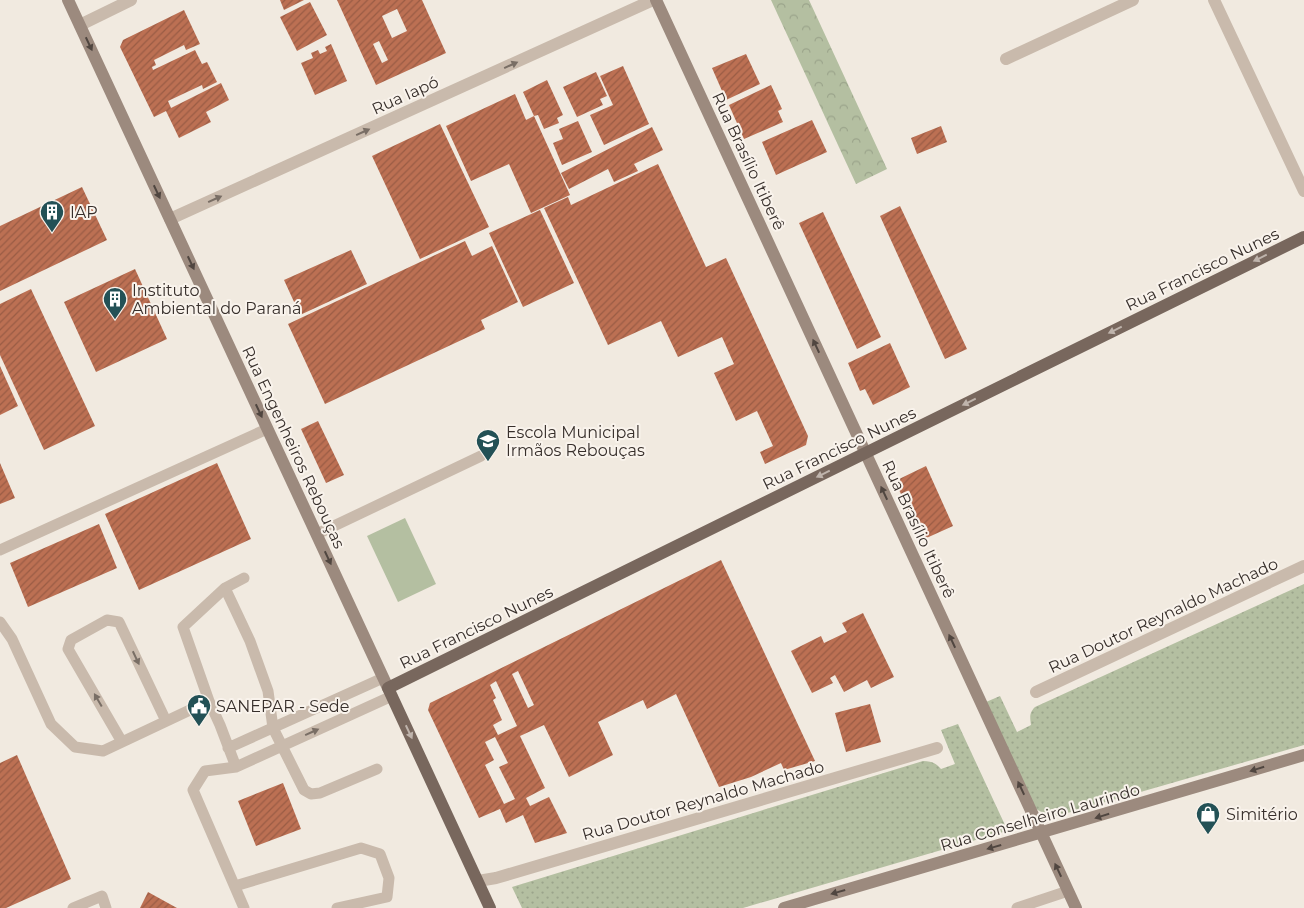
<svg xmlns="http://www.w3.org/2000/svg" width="1304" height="908" viewBox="0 0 1304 908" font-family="Montserrat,sans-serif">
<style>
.grass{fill:#b4bfa1}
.forest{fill:url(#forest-crowns)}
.park{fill:url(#park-dots)}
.building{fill:url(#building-hatch);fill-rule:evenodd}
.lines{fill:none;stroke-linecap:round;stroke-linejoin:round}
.lane{stroke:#c9baac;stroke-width:11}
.street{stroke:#c9baac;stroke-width:12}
.secondary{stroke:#9c8a7e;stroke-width:12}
.primary{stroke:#78675d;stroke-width:12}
.oneway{fill:#504640}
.oneway2{fill:#796e65}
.oneway3{fill:#bfb4ac}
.labels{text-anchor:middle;stroke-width:4;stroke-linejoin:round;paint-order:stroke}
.street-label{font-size:16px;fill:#372f2b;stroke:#f9f3ec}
.poi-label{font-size:16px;fill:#372f2b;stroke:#f9f3ec;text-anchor:start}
</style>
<defs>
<pattern id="forest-crowns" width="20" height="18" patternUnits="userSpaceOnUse" patternTransform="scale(1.25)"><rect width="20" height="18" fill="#b4bfa1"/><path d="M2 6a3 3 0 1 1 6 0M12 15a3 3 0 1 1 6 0" fill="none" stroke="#9ba48b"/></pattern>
<pattern id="park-dots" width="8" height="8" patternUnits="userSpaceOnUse" patternTransform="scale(1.25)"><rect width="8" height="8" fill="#b4bfa1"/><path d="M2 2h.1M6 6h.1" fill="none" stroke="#9ba48b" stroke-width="1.8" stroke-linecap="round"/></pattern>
<pattern id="building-hatch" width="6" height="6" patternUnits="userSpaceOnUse" patternTransform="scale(1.25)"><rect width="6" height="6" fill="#bc7053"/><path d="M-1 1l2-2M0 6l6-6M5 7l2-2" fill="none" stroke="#9a5c45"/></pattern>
</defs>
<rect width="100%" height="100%" fill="#f1eae0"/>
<!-- grass -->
<path class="grass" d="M405,518L436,584L398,602L367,536Z"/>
<!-- forest -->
<path class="forest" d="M771,0H809L887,169L856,184Z"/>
<!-- park -->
<path class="park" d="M1304,584V745L1057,816L1047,815L1036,809L986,702L1000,696L1017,732L1031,725C1030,717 1029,713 1035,707Z
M958,724L1005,825V829L1003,832L743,908H522L512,887L923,761C931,761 936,763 941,769L955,764L941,730Z"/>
<!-- building -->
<path class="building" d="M280,0H304L284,10Z
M337,0H422L446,53L376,85ZM397,9L407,31L392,38L382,16ZM379,41L388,60L382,63L373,44Z
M310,2L327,35L297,51L280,17Z
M184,10L200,44L186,50L184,45L154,60L156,65L152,67L153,70L195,50L202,64L207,62L217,82L203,89L202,85L168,101L171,108L221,83L229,100L206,112L211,122L179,138L166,111L154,117L120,47L123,40Z
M331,44L347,81L315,95L301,63L313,58L311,53L318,50L320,54L327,51L325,47Z
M746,54L760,84L726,100L712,68Z
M623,66L649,124L604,145L590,115L613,105L600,76Z
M596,72L607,96L600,99L603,105L577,117L563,87Z
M547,80L563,115L557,118L559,123L544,129L538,115L534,116L523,92Z
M771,85L782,109L778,111L783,122L744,139L729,105Z
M515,94L526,120L534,116L570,195L531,213L509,164L471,181L446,126Z
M812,120L827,152L776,175L762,142Z
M578,121L592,152L562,165L553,143L563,139L559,129Z
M440,124L489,227L420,259L372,156Z
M941,126L947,142L917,154L911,138Z
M652,127L663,150L634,164L638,171L614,182L608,169L569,189L561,173Z
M658,164L706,267L726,258L808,436L806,445L765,464L760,452L773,446L757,411L736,421L714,373L734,364L722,337L678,357L661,321L608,345L544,208L568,197L571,205Z
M82,187L107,240L0,291V226Z
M900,206L967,349L945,359L880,216Z
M540,210L574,283L523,307L489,233Z
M823,212L881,337L857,349L799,223Z
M465,241L472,256L492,246L518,302L481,320L485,329L325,404L288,324Z
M351,250L367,284L300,315L284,280Z
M135,269L167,339L96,372L64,302Z
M31,289L95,426L44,450L0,355V304Z
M890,343L910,387L873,405L865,389L860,391L848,363Z
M0,366L18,406L0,415Z
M318,421L344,475L326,483L301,429Z
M0,463L15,498L0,504Z
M217,463L251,539L139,590L105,514Z
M926,466L953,526L922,540L895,481Z
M99,524L117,568L28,607L10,563Z
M721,560L815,761L784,770L781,763L751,777L719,787L676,694L647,709L643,700L598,722L613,755L569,777L544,725L520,736L545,788L526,798L530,806L549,797L567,833L535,843L523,815L506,823L500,809L479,818L428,710L430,703ZM518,671L534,705L528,708L512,674ZM496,681L517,726L498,735L493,725L502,720L493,700L496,698L490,685ZM495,737L508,763L499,767L515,799L504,804L485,765L494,760L485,742Z
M863,613L894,677L871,688L867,680L844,692L835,675L830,678L833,683L812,693L791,651L821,636L824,643L847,632L842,623Z
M870,704L881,742L846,752L835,713Z
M17,755L71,879L6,908H0V763Z
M283,783L301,829L256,846L238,801Z
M148,892L177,908H140Z"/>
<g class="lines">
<!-- lane -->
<path class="lane" d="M317,534L481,456
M0,550L267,429
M225,588L250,641L268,691L273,728L304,790L311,794L320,793L377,769
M0,622L12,639L51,724L75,747L103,751L209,701
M122,742L68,649L71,640L107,620L119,622L166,721
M228,748L383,678
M236,767L220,725L209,701L183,627L225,588L244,578
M235,886L361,848L380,854L389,878L387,897L337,908
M73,908L102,896L106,908
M244,908L193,790L205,771L236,767L392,696
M1017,908L1068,891"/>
<!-- street -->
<path class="street" d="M1214,0L1304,191
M80,25L131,0
M1006,59L1133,0
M170,219L653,0
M1036,692L1304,566
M478,881L496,878L937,748"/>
<!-- secondary -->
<path class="secondary" d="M68,0L388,688
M656,0L1076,908
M784,908L1304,755"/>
<!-- primary -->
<path class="primary" d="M490,908L388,688L1304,237"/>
</g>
<!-- one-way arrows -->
<defs><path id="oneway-solid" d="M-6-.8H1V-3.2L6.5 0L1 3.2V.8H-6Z" transform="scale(1.25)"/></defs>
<g class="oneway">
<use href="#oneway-solid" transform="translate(89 44) rotate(65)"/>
<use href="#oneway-solid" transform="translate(157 192) rotate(65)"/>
<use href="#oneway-solid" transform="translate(191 263) rotate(65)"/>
<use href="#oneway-solid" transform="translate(816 346) rotate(-115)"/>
<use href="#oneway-solid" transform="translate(259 411) rotate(65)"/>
<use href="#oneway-solid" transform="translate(884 493) rotate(-115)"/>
<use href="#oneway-solid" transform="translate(328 558) rotate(65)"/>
<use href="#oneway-solid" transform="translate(952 641) rotate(-115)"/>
<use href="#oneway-solid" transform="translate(1257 769) rotate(163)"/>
<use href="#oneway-solid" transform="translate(1021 788) rotate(-115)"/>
<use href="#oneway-solid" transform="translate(1102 816) rotate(163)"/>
<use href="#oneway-solid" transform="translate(994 847) rotate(164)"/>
<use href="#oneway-solid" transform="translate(1058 870) rotate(-115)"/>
<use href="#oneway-solid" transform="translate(838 892) rotate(164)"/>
</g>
<g class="oneway2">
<use href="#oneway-solid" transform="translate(511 65) rotate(-24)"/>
<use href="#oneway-solid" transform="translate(363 132) rotate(-24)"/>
<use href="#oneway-solid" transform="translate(215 199) rotate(-24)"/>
<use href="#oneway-solid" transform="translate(136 658) rotate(65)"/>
<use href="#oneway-solid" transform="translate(98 700) rotate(-120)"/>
<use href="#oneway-solid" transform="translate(312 732) rotate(-24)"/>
</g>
<g class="oneway3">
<use href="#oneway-solid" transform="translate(1260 258) rotate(154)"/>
<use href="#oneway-solid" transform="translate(1115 330) rotate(154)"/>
<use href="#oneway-solid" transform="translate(969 402) rotate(154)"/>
<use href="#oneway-solid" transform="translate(823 474) rotate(154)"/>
<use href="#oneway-solid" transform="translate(409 732) rotate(65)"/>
</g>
<!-- icons -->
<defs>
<g id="building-pin" transform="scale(1.25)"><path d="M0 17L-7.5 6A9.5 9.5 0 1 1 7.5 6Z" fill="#235156" stroke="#f9f3ec"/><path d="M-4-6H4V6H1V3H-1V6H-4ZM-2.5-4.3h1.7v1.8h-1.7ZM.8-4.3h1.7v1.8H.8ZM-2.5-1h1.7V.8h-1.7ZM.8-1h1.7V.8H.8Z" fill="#fff"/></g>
<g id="school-pin" transform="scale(1.25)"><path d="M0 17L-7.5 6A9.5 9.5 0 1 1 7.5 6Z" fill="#235156" stroke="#f9f3ec"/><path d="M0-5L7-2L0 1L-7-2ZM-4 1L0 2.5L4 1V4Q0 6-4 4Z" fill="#fff"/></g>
<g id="civic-pin" transform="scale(1.25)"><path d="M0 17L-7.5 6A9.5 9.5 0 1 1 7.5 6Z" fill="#235156" stroke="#f9f3ec"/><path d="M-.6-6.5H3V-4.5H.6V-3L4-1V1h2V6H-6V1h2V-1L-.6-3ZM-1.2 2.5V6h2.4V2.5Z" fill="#fff"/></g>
<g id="shop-pin" transform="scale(1.25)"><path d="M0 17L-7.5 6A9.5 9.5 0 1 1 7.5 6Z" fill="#235156" stroke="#f9f3ec"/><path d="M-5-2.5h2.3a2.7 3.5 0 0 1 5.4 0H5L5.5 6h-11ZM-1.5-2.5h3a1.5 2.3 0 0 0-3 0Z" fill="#fff"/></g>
</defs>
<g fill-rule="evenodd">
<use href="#building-pin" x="52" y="212"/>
<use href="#building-pin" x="115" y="299"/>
<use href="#school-pin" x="488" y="441"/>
<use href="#civic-pin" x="199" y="706"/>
<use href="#shop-pin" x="1208" y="814"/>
</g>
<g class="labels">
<!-- street labels -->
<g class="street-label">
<text transform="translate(405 95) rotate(-24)" y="6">Rua Iapó</text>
<text transform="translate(749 161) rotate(65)" y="6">Rua Brasílio Itiberê</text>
<text transform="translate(1202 269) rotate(-26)" y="6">Rua Francisco Nunes</text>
<text transform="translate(294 447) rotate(65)" y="6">Rua Engenheiros Rebouças</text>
<text transform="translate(839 448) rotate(-26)" y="6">Rua Francisco Nunes</text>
<text transform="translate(919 529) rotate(65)" y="6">Rua Brasílio Itiberê</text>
<text transform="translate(1163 615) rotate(-25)" y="6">Rua Doutor Reynaldo Machado</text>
<text transform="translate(476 627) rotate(-26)" y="6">Rua Francisco Nunes</text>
<text transform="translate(703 800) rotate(-16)" y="6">Rua Doutor Reynaldo Machado</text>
<text transform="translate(1040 817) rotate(-16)" y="6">Rua Conselheiro Laurindo</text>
</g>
<!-- poi labels -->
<g class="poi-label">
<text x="70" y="218">IAP</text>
<text x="132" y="296">Instituto<tspan x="132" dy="18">Ambiental do Paraná</tspan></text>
<text x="506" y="438">Escola Municipal<tspan x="506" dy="18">Irmãos Rebouças</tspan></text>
<text x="216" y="712">SANEPAR - Sede</text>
<text x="1226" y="820">Simitério</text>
</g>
</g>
</svg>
